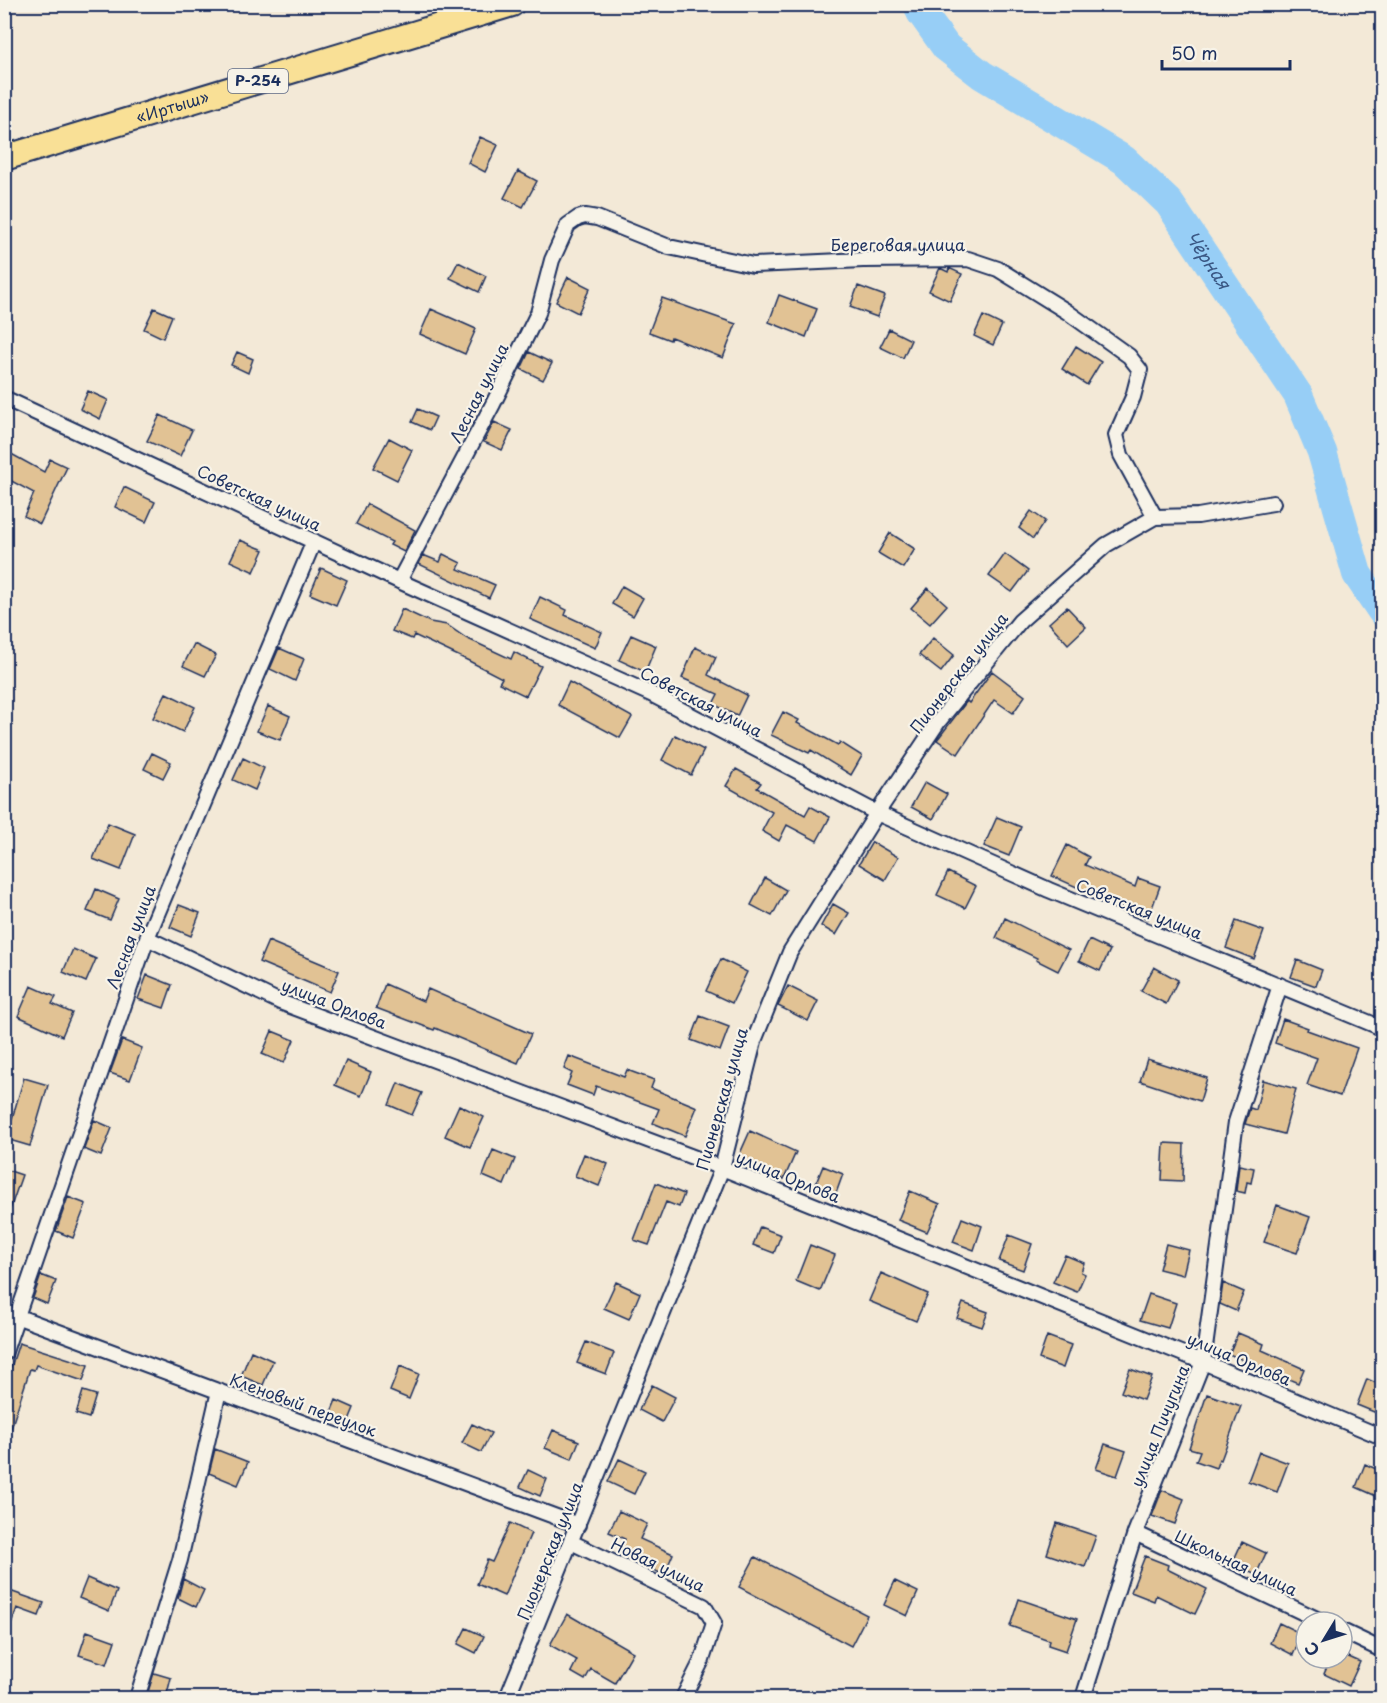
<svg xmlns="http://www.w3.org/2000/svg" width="1387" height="1703" viewBox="0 0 1387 1703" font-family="'Playpen Sans',sans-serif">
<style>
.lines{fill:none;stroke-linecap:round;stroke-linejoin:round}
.river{stroke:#97cef6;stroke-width:30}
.building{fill:#e1c294;stroke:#1b2f5e;stroke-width:1.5}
.street-casing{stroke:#1b2f5e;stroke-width:18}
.highway-casing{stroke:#1b2f5e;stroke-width:28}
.street{stroke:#f7f3e8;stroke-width:14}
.highway{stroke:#f9e096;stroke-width:24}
.labels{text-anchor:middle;stroke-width:4.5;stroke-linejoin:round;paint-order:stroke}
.shield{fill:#f7f3e8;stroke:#5d6a87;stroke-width:1.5}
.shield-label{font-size:15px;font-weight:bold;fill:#1b2f5e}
.street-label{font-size:16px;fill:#1b2f5e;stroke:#f7f3e8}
.water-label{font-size:18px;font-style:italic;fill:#3a5784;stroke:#f7f3e8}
</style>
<rect width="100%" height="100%" fill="#f3e9d7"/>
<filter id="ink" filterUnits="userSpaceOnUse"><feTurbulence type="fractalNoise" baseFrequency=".0167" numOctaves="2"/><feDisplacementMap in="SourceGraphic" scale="12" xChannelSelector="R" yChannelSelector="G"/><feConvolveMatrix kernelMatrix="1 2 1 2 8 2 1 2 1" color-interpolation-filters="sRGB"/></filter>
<g filter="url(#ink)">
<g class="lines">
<!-- river -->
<path class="river" id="s1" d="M918,4L921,12L946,47L982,75L1124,160L1169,203L1298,395L1322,452L1357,574L1382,611"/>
</g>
<!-- building -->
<path class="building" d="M480,137L498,145L485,172L468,163Z
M518,171L537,181L523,207L504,198Z
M458,262L486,276L479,292L450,278Z
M940,268L948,272L949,268L962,274L950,301L929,291Z
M568,277L590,288L578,313L556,302Z
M858,286L885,296L877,317L850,307Z
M779,295L817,309L806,337L769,322Z
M662,298L736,324L723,358L671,337L670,340L649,332Z
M154,308L172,316L163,338L144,329Z
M431,309L476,329L465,354L420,334Z
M983,316L1002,325L993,345L974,336Z
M889,329L911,340L903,358L880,347Z
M1076,346L1101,362L1087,385L1062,369Z
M237,352L253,359L248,373L231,365Z
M529,352L552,363L543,380L521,369Z
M88,391L108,400L100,419L80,409Z
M418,409L436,417L430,430L412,422Z
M160,415L192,430L180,456L147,441Z
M494,422L512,430L502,450L484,442Z
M389,438L412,450L397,480L373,468Z
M4,450L44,472L50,459L67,467L40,524L24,516L34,493L4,477Z
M124,487L155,502L146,522L115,507Z
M367,504L415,530L404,552L390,545L392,542L356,524Z
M1031,511L1045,521L1033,539L1019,528Z
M890,533L915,549L903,568L878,553Z
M240,540L264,550L254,572L230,561Z
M443,554L461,563L458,569L495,585L489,598L419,564L423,555L440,562Z
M1005,554L1028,571L1012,592L989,576Z
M321,568L347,580L336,605L310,594Z
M622,586L643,598L633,616L612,604Z
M928,588L947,605L930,624L911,608Z
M540,597L567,610L565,615L602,632L595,648L530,619Z
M1067,607L1086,627L1068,644L1049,623Z
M402,609L430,622L447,625L466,638L511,659L514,652L541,666L526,696L499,683L502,678L469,661L414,635L412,639L392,631Z
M631,635L656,646L645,672L619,660Z
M933,638L954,655L941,672L919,655Z
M194,644L216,655L205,676L183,666Z
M695,647L716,657L708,675L747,695L737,716L713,704L718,694L682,678Z
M279,648L304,659L295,681L270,669Z
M992,671L1025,696L1013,713L994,700L958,754L937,740L967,701L969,703Z
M569,682L632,717L620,738L558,705Z
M166,693L195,707L183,732L153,718Z
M268,706L290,716L280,740L257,731Z
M783,712L799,720L797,723L838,745L840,742L862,756L851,775L811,750L809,753L771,735Z
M675,735L704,750L691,775L662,760Z
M152,753L171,762L163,778L144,769Z
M243,758L264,768L255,790L233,780Z
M736,769L761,783L757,788L805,815L810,806L830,817L817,841L787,825L779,841L762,831L772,812L726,786Z
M925,782L947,794L933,819L911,807Z
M997,817L1021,827L1009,856L984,846Z
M108,823L135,834L121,870L93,859Z
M872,842L898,857L885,880L859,864Z
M1067,845L1089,857L1085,865L1135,887L1138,878L1160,886L1148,919L1052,876Z
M948,872L976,886L965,908L937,895Z
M765,878L786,890L772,916L751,905Z
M96,889L119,899L110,920L87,911Z
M833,904L849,913L836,935L821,926Z
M179,905L200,913L191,936L170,927Z
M1005,918L1069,950L1058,971L1036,960L1037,958L996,938Z
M1236,921L1264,931L1254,959L1226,948Z
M1089,940L1110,950L1100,971L1079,961Z
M268,941L339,971L330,992L259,962Z
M73,949L96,959L86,982L63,972Z
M721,959L747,972L732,1003L706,991Z
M1297,960L1322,970L1316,986L1291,977Z
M1154,967L1178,980L1166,1004L1141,991Z
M147,975L172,985L164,1008L138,999Z
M385,984L423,1001L428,989L531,1034L518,1063L435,1028L434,1030L376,1008Z
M31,986L56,997L52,1004L72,1013L62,1036L18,1016Z
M788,986L818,1001L808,1021L778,1006Z
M700,1016L729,1027L720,1051L691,1040Z
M1283,1019L1308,1028L1307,1030L1357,1048L1340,1096L1307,1085L1317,1058L1275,1043Z
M272,1031L294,1040L284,1063L262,1054Z
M122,1040L142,1048L130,1080L110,1073Z
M569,1056L624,1077L627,1070L654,1080L651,1088L697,1107L685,1136L653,1123L659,1109L596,1086L593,1095L567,1085L572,1073L564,1069Z
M1147,1059L1207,1078L1200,1101L1140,1081Z
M346,1061L371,1072L361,1096L335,1085Z
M24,1078L48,1085L30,1146L6,1139Z
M1263,1080L1296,1089L1284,1134L1245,1124L1250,1108L1256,1110Z
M398,1083L422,1093L412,1115L389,1105Z
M459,1105L484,1117L470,1147L445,1136Z
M94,1120L112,1128L101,1156L84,1149Z
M750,1131L796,1152L784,1179L738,1158Z
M1164,1143L1184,1144L1183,1181L1162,1180Z
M493,1150L515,1159L504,1185L483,1176Z
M584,1154L608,1164L599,1186L575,1176Z
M1239,1165L1254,1168L1251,1183L1247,1182L1245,1193L1236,1191Z
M823,1166L843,1174L835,1196L814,1188Z
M4,1169L22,1175L7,1218L4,1217Z
M656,1183L684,1194L679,1207L666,1202L649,1245L634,1240Z
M910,1191L940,1204L927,1232L898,1220Z
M68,1197L86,1204L73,1238L56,1231Z
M1277,1205L1310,1217L1297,1253L1264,1242Z
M962,1218L982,1226L974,1250L953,1242Z
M760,1227L781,1235L774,1253L753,1245Z
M1009,1235L1032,1244L1023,1270L999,1261Z
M1166,1244L1189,1250L1183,1275L1159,1269Z
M810,1245L835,1255L820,1291L796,1281Z
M1065,1255L1084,1263L1081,1272L1085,1274L1077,1292L1053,1282Z
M881,1273L928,1294L916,1321L869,1301Z
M41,1275L56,1281L47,1304L33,1298Z
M616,1282L640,1293L629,1319L604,1308Z
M1223,1283L1244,1292L1236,1311L1220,1304Z
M1149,1294L1176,1303L1168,1328L1140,1320Z
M963,1303L988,1312L982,1327L957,1318Z
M1238,1333L1264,1344L1262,1350L1304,1369L1298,1383L1229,1354Z
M1047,1336L1071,1345L1063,1368L1039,1359Z
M586,1342L614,1353L606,1374L577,1363Z
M19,1343L88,1365L83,1381L36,1365L34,1370L30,1369L7,1441L4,1440V1388Z
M251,1351L273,1361L263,1385L241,1376Z
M400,1366L419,1374L409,1399L390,1391Z
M1130,1369L1152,1377L1143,1400L1121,1392Z
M1367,1379L1383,1386V1406L1379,1414L1357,1405Z
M652,1385L675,1397L662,1422L639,1410Z
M83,1391L96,1395L89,1418L76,1414Z
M1207,1394L1241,1406L1221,1460L1219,1459L1216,1468L1196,1461L1200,1451L1189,1448Z
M336,1400L354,1408L347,1425L329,1417Z
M472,1424L491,1433L481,1452L462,1443Z
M553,1430L579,1441L572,1459L545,1448Z
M1105,1444L1126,1451L1117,1476L1096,1469Z
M215,1449L248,1462L238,1485L209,1473Z
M1259,1452L1288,1463L1277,1492L1248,1481Z
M619,1459L645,1471L634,1494L608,1482Z
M1365,1464L1383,1472V1499L1356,1487Z
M528,1470L547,1479L540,1496L520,1487Z
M1162,1490L1184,1499L1175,1524L1152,1516Z
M619,1511L647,1524L640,1539L673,1554L664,1575L618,1553L625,1539L609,1532Z
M510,1523L531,1533L504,1596L477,1584L487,1560L492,1562Z
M1057,1523L1096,1536L1085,1567L1047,1554Z
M1242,1542L1266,1553L1256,1575L1232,1564Z
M1145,1556L1168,1565L1167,1569L1207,1589L1195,1614L1156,1595L1154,1601L1131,1592Z
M755,1557L867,1615L851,1646L739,1587Z
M87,1578L117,1591L109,1611L79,1598Z
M183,1579L204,1590L196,1607L178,1598Z
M895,1581L918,1592L907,1616L884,1605Z
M4,1589L44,1603L39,1616L17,1608L6,1639Z
M1019,1599L1077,1619L1066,1651L1048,1645L1049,1640L1010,1626Z
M567,1614L633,1652L615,1683L591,1669L585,1680L571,1672L577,1660L550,1645Z
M1279,1623L1302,1634L1293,1655L1270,1643Z
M466,1628L484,1636L476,1653L458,1644Z
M87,1631L115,1641L107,1664L79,1655Z
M1342,1654L1360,1662L1349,1686L1324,1674L1331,1658H1342Z
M154,1673L171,1678L166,1698H146Z"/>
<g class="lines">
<!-- street casing -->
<g class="street-casing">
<path id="street" d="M4,398L399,581L651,694L877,813L1049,890L1382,1028
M399,581L493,404L538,313L552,260L568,225L578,218L585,216L597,218L669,247L753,265L863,260L968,259L998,269L1066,311L1129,356L1140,370L1133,397L1116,435L1121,455L1155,517
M147,938L280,1002L722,1168L1203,1362L1382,1437
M16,1316L578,1525
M4,1354L147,938L314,541
M1135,1533L1323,1622
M571,1542L704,1606L714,1623L702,1660L683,1698
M1342,1631L1382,1650
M137,1698L180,1560L219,1391
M507,1698L722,1168L754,1041L790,952L877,813L938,722L1020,621L1106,545L1155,517L1198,516L1273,503
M1083,1698L1135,1533L1203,1362L1236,1122L1280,985"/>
</g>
<!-- highway casing -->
<g class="highway-casing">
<g id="highway">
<path id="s2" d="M4,158L512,4"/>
</g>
</g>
<!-- street -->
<use href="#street" class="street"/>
<!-- highway -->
<use href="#highway" class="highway"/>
</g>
</g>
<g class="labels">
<!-- shield labels -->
<rect class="shield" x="228" y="69" width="60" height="24" rx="4.5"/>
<g class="shield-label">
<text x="258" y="86">Р-254</text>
</g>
<!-- street labels -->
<g class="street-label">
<text dy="6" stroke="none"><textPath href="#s2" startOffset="176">«Иртыш»</textPath></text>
<text x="898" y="251">Береговая улица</text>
<text transform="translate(479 393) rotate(-63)" y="6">Лесная улица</text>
<text transform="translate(259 498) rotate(25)" y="6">Советская улица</text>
<text transform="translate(959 673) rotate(-52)" y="6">Пионерская улица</text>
<text transform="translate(701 702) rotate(27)" y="6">Советская улица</text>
<text transform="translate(1139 909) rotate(22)" y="6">Советская улица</text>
<text transform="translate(131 937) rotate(-69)" y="6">Лесная улица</text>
<text transform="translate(334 1004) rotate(21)" y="6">улица Орлова</text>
<text transform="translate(722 1099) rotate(-74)" y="6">Пионерская улица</text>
<text transform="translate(788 1177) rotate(22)" y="6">улица Орлова</text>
<text transform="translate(1239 1359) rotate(23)" y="6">улица Орлова</text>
<text transform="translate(303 1405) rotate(20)" y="6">Кленовый переулок</text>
<text transform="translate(1160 1426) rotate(-68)" y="6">улица Пичугина</text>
<text transform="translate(550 1551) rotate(-68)" y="6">Пионерская улица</text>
<text transform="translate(1236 1563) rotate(25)" y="6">Школьная улица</text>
<text transform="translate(658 1565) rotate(26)" y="6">Новая улица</text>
</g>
<!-- water labels -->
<g class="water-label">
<text dy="6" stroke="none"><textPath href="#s1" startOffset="394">Чёрная</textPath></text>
</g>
</g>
<!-- margin -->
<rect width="1387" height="1703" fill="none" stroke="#f7f3e8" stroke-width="24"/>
<rect x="12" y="12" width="1363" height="1679" fill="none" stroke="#1b2f5e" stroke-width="2" filter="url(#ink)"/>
<!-- north arrow -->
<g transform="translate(1324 1640) rotate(232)"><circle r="28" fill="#f7f3e8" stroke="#9fa5b1" stroke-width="1.5"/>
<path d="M0-4.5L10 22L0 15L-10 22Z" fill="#1b2f5e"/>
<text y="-9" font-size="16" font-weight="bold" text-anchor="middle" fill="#1b2f5e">С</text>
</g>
<!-- scale -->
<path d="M1162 60v9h128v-9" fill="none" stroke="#1b2f5e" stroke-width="3"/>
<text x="1171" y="60" font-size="18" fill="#1b2f5e" stroke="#f7f3e8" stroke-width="4.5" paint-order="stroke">50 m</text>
</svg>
